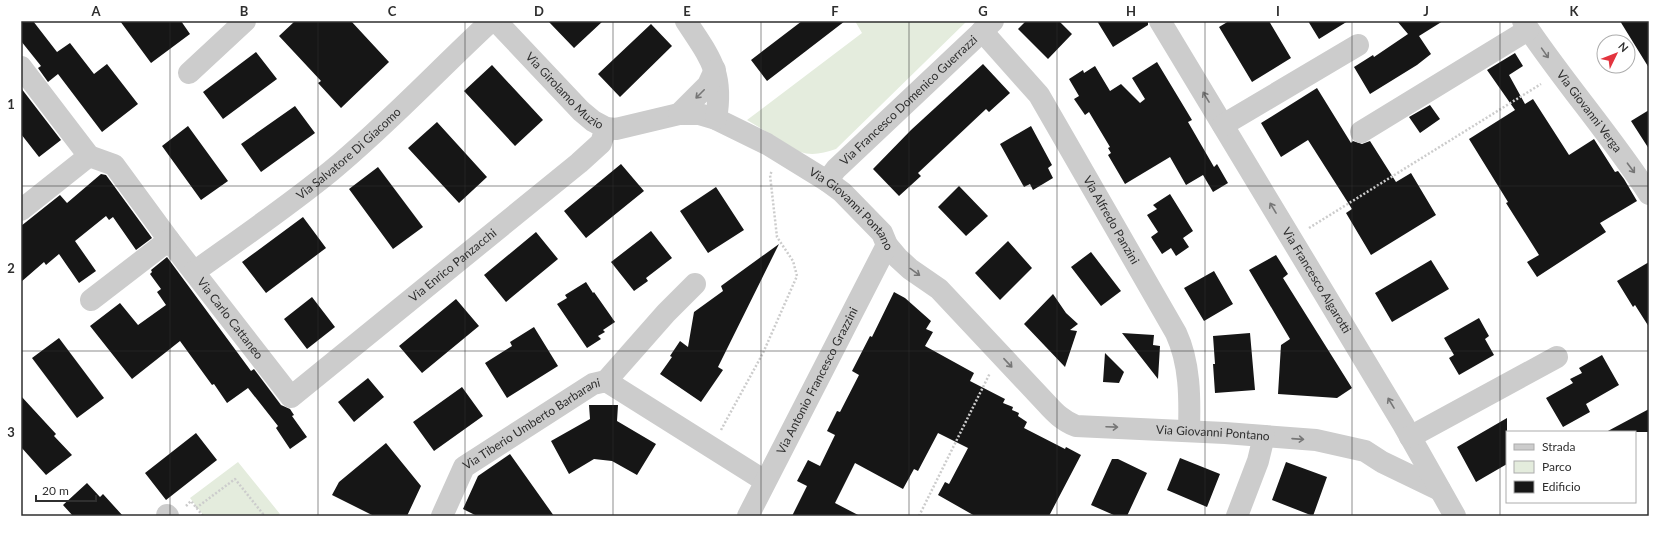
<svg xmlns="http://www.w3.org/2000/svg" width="1670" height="537" viewBox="0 0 1670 537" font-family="Lato,sans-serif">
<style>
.green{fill:#e4ecdd}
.building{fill:#161616}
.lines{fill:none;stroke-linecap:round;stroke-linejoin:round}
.path{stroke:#ccc;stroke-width:2.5;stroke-dasharray:2 2;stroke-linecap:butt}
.minor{stroke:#ccc;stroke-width:22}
.oneway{stroke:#767676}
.grid{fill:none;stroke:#2f2f2f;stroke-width:1;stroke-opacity:0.55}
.labels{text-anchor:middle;stroke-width:4;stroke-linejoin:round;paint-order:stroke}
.street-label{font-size:12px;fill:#2f2f2f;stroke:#fff}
.neatline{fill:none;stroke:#2f2f2f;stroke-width:1.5}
.grid-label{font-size:13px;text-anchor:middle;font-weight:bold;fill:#2f2f2f}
</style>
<rect width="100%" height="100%" fill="#fff"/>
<!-- green -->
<path class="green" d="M855,21H967L836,149C823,153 813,156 800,152L747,120L862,33Z
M238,462L280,514L278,516H204L190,498Z"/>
<!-- building -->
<path class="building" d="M21,21H33L57,52L70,43L94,74L107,64L138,104L102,132L58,74L48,82L38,68L41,66L21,41Z
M120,21H181L190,34L151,63Z
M295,21H351L389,62L341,108L318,83L321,81L279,36Z
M548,21H603L574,48Z
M802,21H845L767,81L751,60Z
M1026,21H1059L1072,34L1048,59L1018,29Z
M1097,21H1148V25L1113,47Z
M1229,21H1269L1291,58L1252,82L1219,27Z
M1308,21H1348L1319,39Z
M1397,21H1443L1419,36L1431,54L1417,65L1370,94L1354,67L1373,55L1374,57L1408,34Z
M1620,21H1649V68Z
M651,24L672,46L620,97L598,74Z
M256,52L277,79L223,119L203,92Z
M1515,53L1523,66L1509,75L1525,104L1533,99L1569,155L1594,139L1615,172L1618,171L1624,179L1637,201L1600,223L1606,232L1537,277L1527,262L1539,255L1506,203L1508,202L1469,139L1515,110L1487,70Z
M1157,62L1192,120L1188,122L1214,167L1217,164L1228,183L1213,192L1203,175L1186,185L1170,157L1125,184L1108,155L1111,153L1108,148L1110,147L1089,112L1085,115L1074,99L1079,96L1069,79L1083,70L1084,73L1095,66L1110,91L1121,84L1140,103L1145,99L1132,78Z
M983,64L1010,93L989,112L986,109L918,173L921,176L899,196L873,169L911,130Z
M492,65L543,120L515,146L464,91Z
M21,88L61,140L39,157L21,134Z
M1317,88L1351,143L1353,141L1362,144L1370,141L1396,182L1411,173L1436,215L1371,255L1346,213L1352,209L1308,140L1281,157L1261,123Z
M1430,105L1440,119L1420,133L1409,117Z
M295,106L315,133L261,172L241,144Z
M1649,110V149L1631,121Z
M437,122L487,177L459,203L408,148Z
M188,126L228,181L201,200L162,146Z
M1031,126L1052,165L1048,168L1053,178L1033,190L1030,184L1024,187L1000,144Z
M621,164L644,191L586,238L564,211Z
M378,167L423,227L393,249L349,189Z
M101,174L106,175L152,238L136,250L113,217L109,220L106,216L75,241L96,271L79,283L59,254L46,265L44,262L21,282V226L60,195L67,203Z
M959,186L988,216L966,236L938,207Z
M716,187L744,230L708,253L680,211Z
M1170,194L1193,231L1183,238L1189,247L1176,256L1171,248L1162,254L1151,237L1158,232L1147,215L1157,209L1153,205Z
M303,217L326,248L266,293L242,262Z
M651,231L672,258L646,278L648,281L634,291L611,262Z
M536,232L558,259L506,302L484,275Z
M1008,241L1032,268L1000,300L975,273Z
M779,244L718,367L723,370L701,402L660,374L672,357L670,356L680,341L688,347L694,312L723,291L721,286Z
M1091,252L1121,291L1101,306L1071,267Z
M1276,255L1288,274L1283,278L1352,388L1337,398L1278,394L1281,345L1290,339L1249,270Z
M167,257L251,371L254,369L281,405L290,409L294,415L292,416L307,437L290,449L276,428L278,426L248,388L227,403L214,384L212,385L180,341L132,379L90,326L120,303L138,325L166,305L157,292L161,289L150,274L152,272L151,270Z
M1431,260L1449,289L1392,322L1375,293Z
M1649,262V327L1635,305L1633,307L1617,281Z
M1214,271L1233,304L1204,321L1184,288Z
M586,282L593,293L594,292L615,322L603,330L605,332L598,336L601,339L587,348L557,304L567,298L565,295Z
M894,292L905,298L931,321L926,329L933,332L925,346L974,373L970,381L1005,399L1003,403L1013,407L1012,410L1019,413L1018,416L1027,422L1024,428L1065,449L1066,447L1081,455L1049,516H975L938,495L945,482L949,484L968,448L938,433L918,471L914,469L903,489L855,463L835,503L860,516H792L807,486L797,481L808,460L820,466L835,435L827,431L837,411L840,412L859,375L852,371L870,336L872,337Z
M1053,294L1066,313L1078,324L1070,330L1077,331L1065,367L1024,324Z
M312,297L335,327L307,349L284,319Z
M456,299L479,326L422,373L399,346Z
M1479,318L1489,336L1485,339L1494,355L1459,375L1449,358L1454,355L1444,338Z
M534,327L558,366L507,398L485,363L512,346L510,342Z
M1122,333L1154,335L1153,345L1160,346L1158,379Z
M1250,333L1255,390L1215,393L1213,364H1215L1213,336Z
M59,338L104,398L77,418L32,358Z
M1105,353L1124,372L1119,383L1103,382Z
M1602,355L1619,385L1586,404L1590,412L1563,427L1546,398L1573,383L1570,379L1582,373L1579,368Z
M368,378L384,397L354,422L338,402Z
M462,387L483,416L434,451L413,422Z
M21,396L56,434L54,436L72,455L46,475L21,447Z
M589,405H618L617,421L656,444L637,475L612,461L594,459L569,474L551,441L590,419Z
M1649,409V432H1606Z
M1507,418V464L1476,482L1457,447Z
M196,433L217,460L166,500L145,473Z
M386,443L421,486L407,516H374L332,495L339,482Z
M510,454L554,516H477L463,509L478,476Z
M1180,458L1220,474L1207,507L1167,490Z
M1112,459H1118L1147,473L1127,516H1116L1091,505Z
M1286,462L1327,477L1313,516L1272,500Z
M87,483L100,497L103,494L123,516H73L63,505Z"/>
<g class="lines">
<!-- path -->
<path class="path" d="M1309,228L1541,84
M721,430L763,353L797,276L793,261L777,237L770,175L772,171
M186,506L191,501L203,516
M196,508L235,479L263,514L260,516
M919,516L990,373"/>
<!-- minor -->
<g class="minor">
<path id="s1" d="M496,21L581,111L593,121L606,128L616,129L679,114H699L716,119L767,144L827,181L842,192L882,233L887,245L898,258L910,269L939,289L1046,403C1055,413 1063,421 1076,426L1225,433L1316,440L1365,451L1382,462L1440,490"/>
<path d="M686,21C710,58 724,72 716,119"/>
<path id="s2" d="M1160,21L1403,424L1455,516"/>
<path id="s3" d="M1523,21C1562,80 1610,134 1649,194"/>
<path id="s4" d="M982,31L1039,95L1176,333C1190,363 1190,398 1189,431"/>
<path id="s5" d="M21,67L89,156L114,165L169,240L291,397L579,163L601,143L606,128"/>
<path d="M189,73L245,21"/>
<path d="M679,114L708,85L715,70"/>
<path d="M1223,125L1358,45"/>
<path d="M1361,132L1528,30"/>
<path id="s6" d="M827,181L836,169L993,21"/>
<path d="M21,210L89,156"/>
<path id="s7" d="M194,272C240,239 287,207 331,171C387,125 437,71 491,21"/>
<path d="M91,300L169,240"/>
<path d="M606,381L666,313L695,284"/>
<path d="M1410,437L1557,357"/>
<path d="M167,515L168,516"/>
<path id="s8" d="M442,516L464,467L593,384L606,381L765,481"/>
<path id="s9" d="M748,516L887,245"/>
<path d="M1237,516L1258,461L1264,436"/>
</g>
</g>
<!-- one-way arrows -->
<defs><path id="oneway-shaft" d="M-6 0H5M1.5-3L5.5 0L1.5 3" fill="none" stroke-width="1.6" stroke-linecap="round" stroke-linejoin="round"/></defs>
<g class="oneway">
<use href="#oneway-shaft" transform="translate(1545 53) rotate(55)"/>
<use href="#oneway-shaft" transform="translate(700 94) rotate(135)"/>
<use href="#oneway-shaft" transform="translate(1206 97) rotate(-121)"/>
<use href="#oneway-shaft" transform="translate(1631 168) rotate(53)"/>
<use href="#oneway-shaft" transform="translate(1273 208) rotate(-121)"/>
<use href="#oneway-shaft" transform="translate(915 272) rotate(36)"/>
<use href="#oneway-shaft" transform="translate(1008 363) rotate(47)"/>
<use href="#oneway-shaft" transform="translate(1391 403) rotate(-121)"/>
<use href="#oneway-shaft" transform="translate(1112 427) rotate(2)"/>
<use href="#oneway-shaft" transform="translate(1298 439) rotate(4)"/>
</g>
<!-- grid -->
<path class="grid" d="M170,21V516M318,21V516M465,21V516M613,21V516M761,21V516M909,21V516M1057,21V516M1205,21V516M1352,21V516M1500,21V516M21,186H1649M21,351H1649"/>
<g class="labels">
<!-- street labels -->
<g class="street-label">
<text dy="4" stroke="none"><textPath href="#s1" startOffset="98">Via Girolamo Muzio</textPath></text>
<text dy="4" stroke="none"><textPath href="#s6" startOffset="115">Via Francesco Domenico Guerrazzi</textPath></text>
<text dy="4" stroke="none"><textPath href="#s3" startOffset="112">Via Giovanni Verga</textPath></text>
<text dy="4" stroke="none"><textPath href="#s7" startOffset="195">Via Salvatore Di Giacomo</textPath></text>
<text dy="4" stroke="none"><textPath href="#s1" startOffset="431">Via Giovanni Pontano</textPath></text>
<text dy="4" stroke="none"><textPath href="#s4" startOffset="230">Via Alfredo Panzini</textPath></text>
<text dy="4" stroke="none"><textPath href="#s5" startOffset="639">Via Enrico Panzacchi</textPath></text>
<text dy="4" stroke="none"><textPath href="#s2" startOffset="303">Via Francesco Algarotti</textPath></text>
<text dy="4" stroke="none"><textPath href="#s5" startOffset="331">Via Carlo Cattaneo</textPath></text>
<text dy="4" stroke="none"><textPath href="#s9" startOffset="152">Via Antonio Francesco Grazzini</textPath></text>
<text dy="4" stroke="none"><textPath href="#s8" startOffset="134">Via Tiberio Umberto Barbarani</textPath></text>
<text dy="4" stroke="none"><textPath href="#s1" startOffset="883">Via Giovanni Pontano</textPath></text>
</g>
</g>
<!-- border -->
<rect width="1670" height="537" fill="none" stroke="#ffffff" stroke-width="44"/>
<!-- legend -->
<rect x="1506" y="431" width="130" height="72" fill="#ffffff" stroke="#acacac"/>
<rect x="1514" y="444" width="20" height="6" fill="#cccccc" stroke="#acacac"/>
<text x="1542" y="451" font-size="12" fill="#2f2f2f">Strada</text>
<rect x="1514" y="461" width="20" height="12" fill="#e4ecdd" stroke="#acacac"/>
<text x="1542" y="471" font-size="12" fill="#2f2f2f">Parco</text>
<rect x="1514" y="481" width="20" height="12" fill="#161616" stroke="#acacac"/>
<text x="1542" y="491" font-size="12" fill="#2f2f2f">Edificio</text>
<!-- north arrow -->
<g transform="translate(1616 54) rotate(47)"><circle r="19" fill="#ffffff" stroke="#acacac"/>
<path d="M0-3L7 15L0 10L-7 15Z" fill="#e3343e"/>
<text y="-6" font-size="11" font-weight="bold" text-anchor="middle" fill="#2f2f2f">N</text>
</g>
<!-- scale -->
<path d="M36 495v6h60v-6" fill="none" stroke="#2f2f2f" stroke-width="2"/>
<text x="42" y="495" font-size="12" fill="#2f2f2f" stroke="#ffffff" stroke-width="3" paint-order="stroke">20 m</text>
<rect x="22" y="22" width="1626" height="493" class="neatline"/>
<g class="grid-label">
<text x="96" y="16">A</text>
<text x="244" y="16">B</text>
<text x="392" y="16">C</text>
<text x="539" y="16">D</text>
<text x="687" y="16">E</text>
<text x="835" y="16">F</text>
<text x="983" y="16">G</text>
<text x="1131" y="16">H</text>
<text x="1278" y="16">I</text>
<text x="1426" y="16">J</text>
<text x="1574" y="16">K</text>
<text x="11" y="109">1</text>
<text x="11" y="273">2</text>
<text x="11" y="437">3</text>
</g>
</svg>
